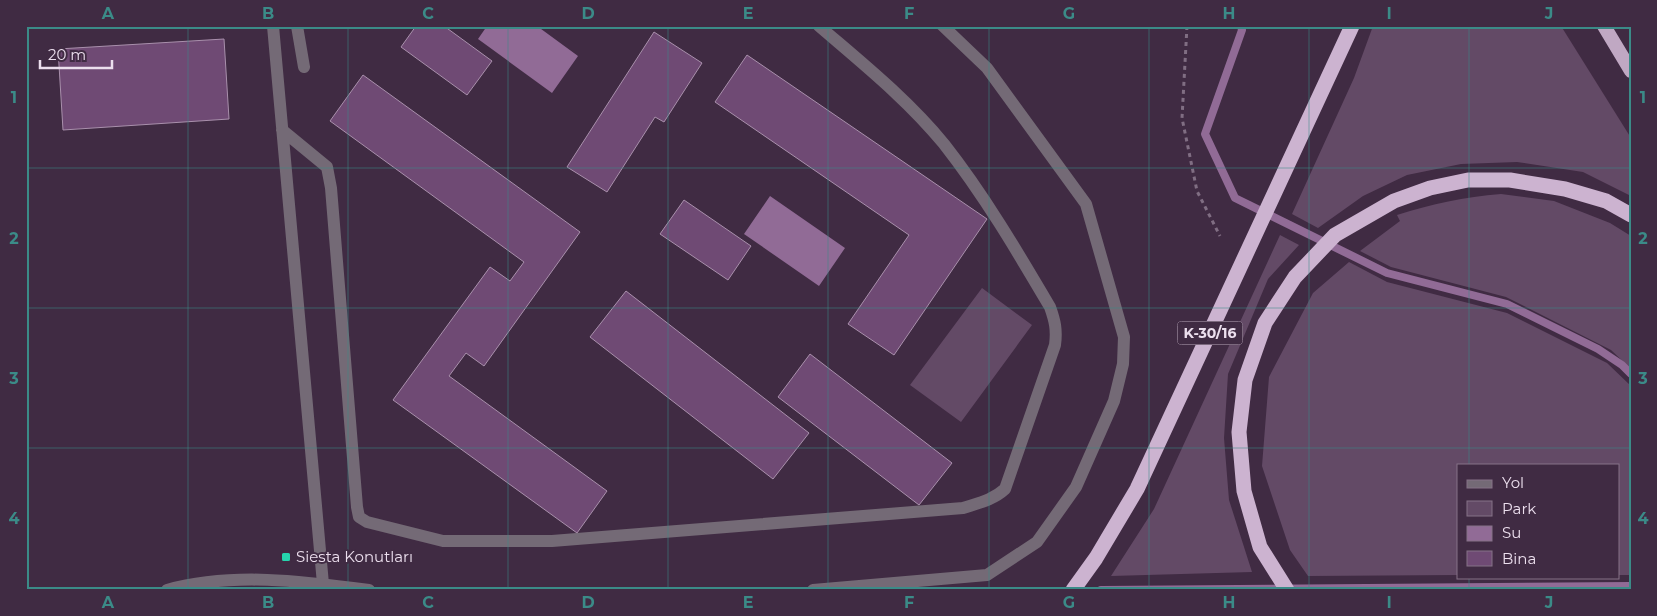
<svg xmlns="http://www.w3.org/2000/svg" width="1657" height="616" viewBox="0 0 1657 616" font-family="Montserrat,sans-serif">
<style>
.green{fill:#634a66}
.water{fill:#916b96}
.lines{fill:none;stroke-linecap:round;stroke-linejoin:round}
.stream{stroke:#916b96;stroke-width:8}
.building{fill:#6f4a74;stroke:#a990ac}
.path{stroke:#806e83;stroke-width:3;stroke-dasharray:4 4;stroke-linecap:butt}
.minor{stroke:#746a76;stroke-width:12}
.tertiary{stroke:#746a76;stroke-width:12}
.trunk{stroke:#c0a8c3;stroke-width:14}
.motorway{stroke:#ccb3d0;stroke-width:15}
.grid{fill:none;stroke:#3b8b88;stroke-width:1;stroke-opacity:0.55}
.poi-dot{fill:#26d5ae;stroke:#402b43;stroke-width:2}
.labels{text-anchor:middle;stroke-width:4;stroke-linejoin:round;paint-order:stroke}
.shield{fill:#402b43;stroke:#b8a9bb;stroke-width:1}
.shield-label{font-size:14px;font-weight:bold;fill:#ecdfee}
.poi-label{font-size:15px;fill:#ecdfee;stroke:#402b43;text-anchor:start}
.neatline{fill:none;stroke:#3b8b88;stroke-width:2}
.grid-label{font-size:16px;text-anchor:middle;font-weight:bold;fill:#3b8b88}
</style>
<rect width="100%" height="100%" fill="#402b43"/>
<!-- green -->
<path class="green" d="M1373,26H1561L1631,138V196L1583,172L1517,162L1461,164L1407,175L1363,196L1318,228L1292,214L1354,78Z
M1501,194L1554,201L1610,223L1631,236V369L1611,350L1506,297L1391,267L1360,251L1400,221L1397,215C1432,204 1464,197 1501,194Z
M1280,235L1299,245L1268,279L1228,374L1224,438L1229,500L1252,572L1111,576L1154,509Z
M1349,262L1387,282L1507,313L1607,363L1631,386V575H1618V465H1458V575L1308,576L1290,550L1262,466L1269,377L1313,293Z
M982,288L1032,325L961,422L910,385Z"/>
<!-- water -->
<path class="water" d="M487,26H537L578,56L552,93L478,39Z
M770,196L845,248L819,286L744,234Z"/>
<g class="lines">
<!-- stream -->
<path class="stream" d="M1241,26L1242,30L1205,134L1235,198L1387,273L1507,304L1598,349L1622,365L1631,374
M1101,590L1631,586"/>
</g>
<!-- building -->
<path class="building" d="M416,26H444L492,61L467,95L401,47Z
M654,32L702,63L664,122L655,117L607,192L567,167Z
M224,39L229,119L63,130L58,49Z
M747,55L987,219L894,355L848,324L909,235L715,102Z
M363,75L580,232L484,366L466,353L449,376L607,491L577,533L393,400L490,267L510,281L524,262L330,121Z
M684,200L751,246L728,280L660,234Z
M626,291L809,433L773,479L590,337Z
M810,354L952,463L919,505L778,397Z"/>
<g class="lines">
<!-- path -->
<path class="path" d="M1187,26L1182,118L1197,191L1220,236"/>
<!-- minor -->
<path class="minor" d="M273,26L323,584
M297,26L304,67
M282,130L327,167L331,188L357,507L359,517L367,522L443,541H552L963,508C978,503 993,500 1005,489L1055,345C1057,330 1055,321 1050,307C1017,251 984,195 944,144C907,99 862,63 819,26"/>
<!-- tertiary -->
<path class="tertiary" d="M167,590C231,572 303,581 369,590
M813,590L987,575L1037,542L1076,487L1114,401L1123,364L1124,337L1086,204L987,68L943,26"/>
<!-- trunk -->
<path class="trunk" d="M1604,26L1631,71"/>
<!-- motorway -->
<path class="motorway" d="M1073,590L1096,558L1137,489L1352,26
M1287,590L1260,547L1244,491L1239,432L1245,380L1265,323L1295,277L1335,235L1394,201L1430,188L1468,180H1510L1565,189L1606,201L1631,215"/>
</g>
<!-- grid -->
<path class="grid" d="M188,26V590M348,26V590M508,26V590M668,26V590M828,26V590M989,26V590M1149,26V590M1309,26V590M1469,26V465M26,168H1631M26,308H1631M26,448H1631M1469,577V590"/>
<!-- markers -->
<rect class="poi-dot" x="281" y="552" width="10" height="10" rx="2.5"/>
<g class="labels">
<!-- shield labels -->
<rect class="shield" x="1177.5" y="321.5" width="65" height="23" rx="4"/>
<g class="shield-label">
<text x="1210" y="338">K-30/16</text>
</g>
<!-- poi labels -->
<g class="poi-label">
<text x="296" y="562">Siesta Konutları</text>
</g>
</g>
<!-- border -->
<rect width="1657" height="616" fill="none" stroke="#402b43" stroke-width="55"/>
<!-- legend -->
<rect x="1457" y="464" width="162" height="115" fill="#402b43" stroke="#857387"/>
<rect x="1467" y="480" width="25" height="8" fill="#746a76" stroke="#857387"/>
<text x="1502" y="488" font-size="15" fill="#ecdfee">Yol</text>
<rect x="1467" y="501" width="25" height="15" fill="#634a66" stroke="#857387"/>
<text x="1502" y="514" font-size="15" fill="#ecdfee">Park</text>
<rect x="1467" y="526" width="25" height="15" fill="#916b96" stroke="#857387"/>
<text x="1502" y="538" font-size="15" fill="#ecdfee">Su</text>
<rect x="1467" y="551" width="25" height="15" fill="#6f4a74" stroke="#857387"/>
<text x="1502" y="564" font-size="15" fill="#ecdfee">Bina</text>
<!-- scale -->
<path d="M40 60v8h72v-8" fill="none" stroke="#ecdfee" stroke-width="2.5"/>
<text x="48" y="60" font-size="15" fill="#ecdfee" stroke="#402b43" stroke-width="4" paint-order="stroke">20 m</text>
<rect x="28" y="28" width="1602" height="560" class="neatline"/>
<g class="grid-label">
<text x="108" y="19">A</text>
<text x="268" y="19">B</text>
<text x="428" y="19">C</text>
<text x="588" y="19">D</text>
<text x="748" y="19">E</text>
<text x="909" y="19">F</text>
<text x="1069" y="19">G</text>
<text x="1229" y="19">H</text>
<text x="1389" y="19">I</text>
<text x="1549" y="19">J</text>
<text x="14" y="103">1</text>
<text x="1643" y="103">1</text>
<text x="14" y="244">2</text>
<text x="1643" y="244">2</text>
<text x="14" y="384">3</text>
<text x="1643" y="384">3</text>
<text x="14" y="524">4</text>
<text x="1643" y="524">4</text>
<text x="108" y="608">A</text>
<text x="268" y="608">B</text>
<text x="428" y="608">C</text>
<text x="588" y="608">D</text>
<text x="748" y="608">E</text>
<text x="909" y="608">F</text>
<text x="1069" y="608">G</text>
<text x="1229" y="608">H</text>
<text x="1389" y="608">I</text>
<text x="1549" y="608">J</text>
</g>
</svg>
